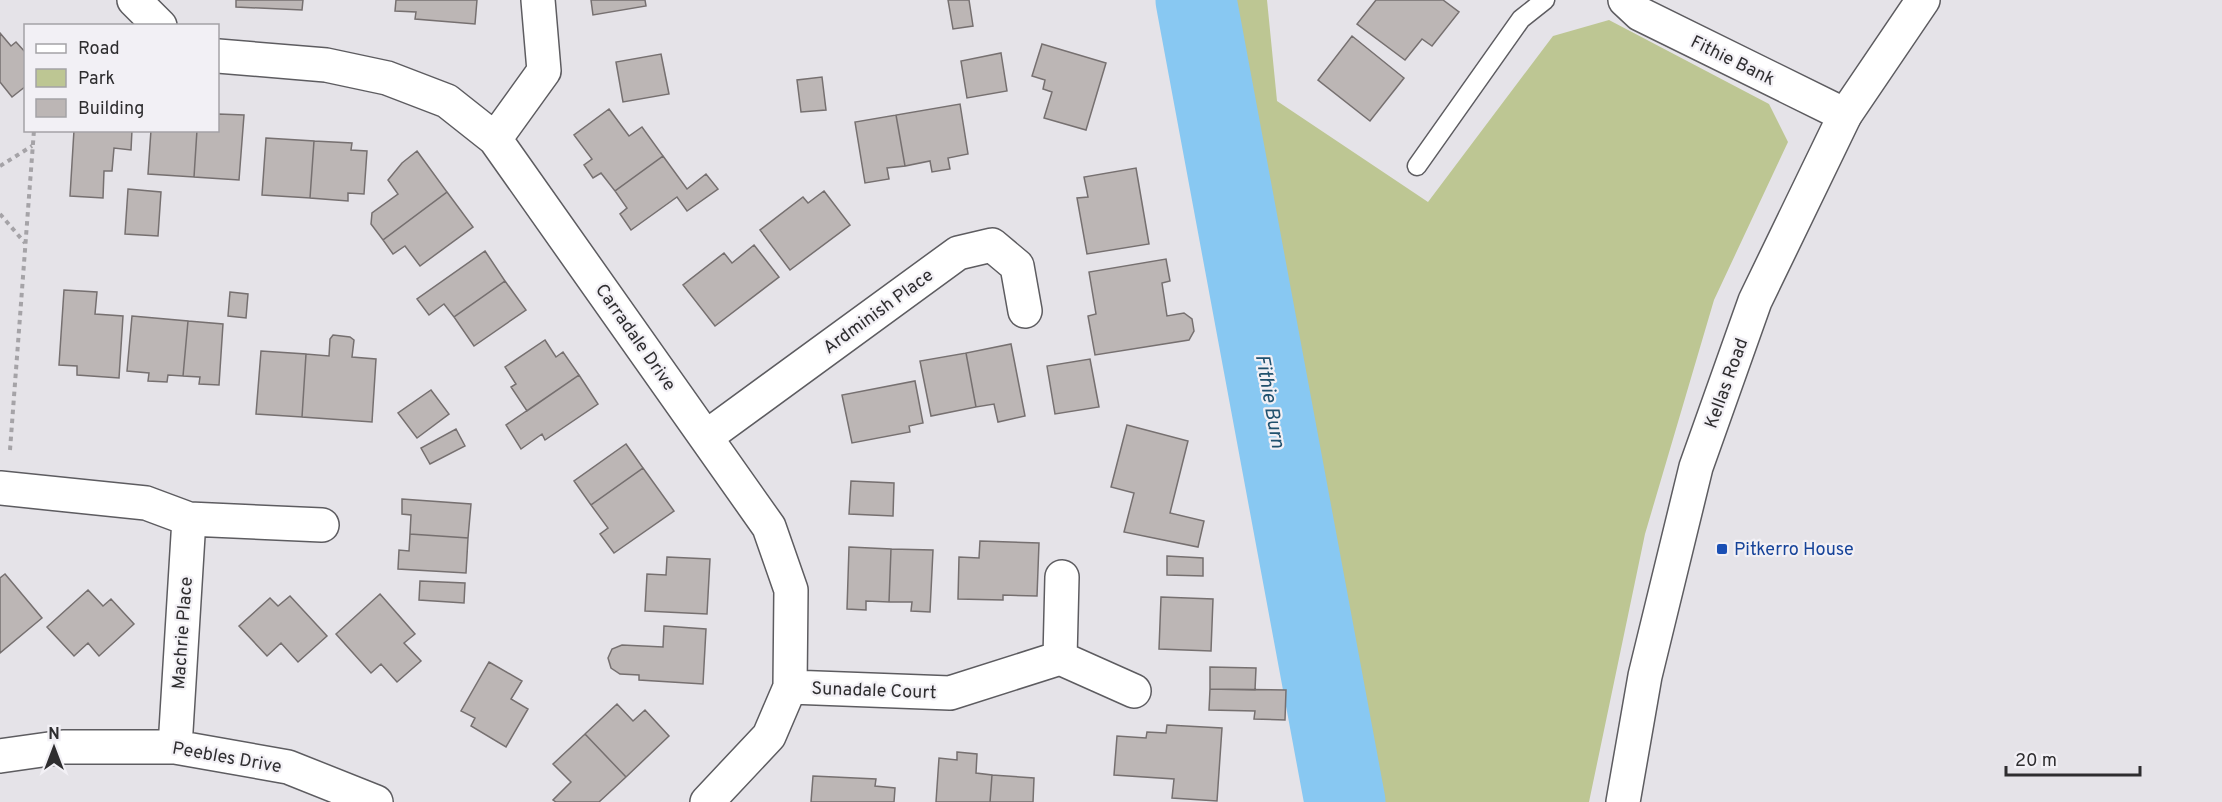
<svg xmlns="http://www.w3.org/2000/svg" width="2222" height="802" viewBox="0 0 2222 802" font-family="Overpass,sans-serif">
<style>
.green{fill:#bdc693}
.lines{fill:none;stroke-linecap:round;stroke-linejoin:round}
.river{stroke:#88c8f2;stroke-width:81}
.building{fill:#bcb6b5;stroke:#767070;stroke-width:1.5}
.lane-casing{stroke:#5d5c60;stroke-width:21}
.street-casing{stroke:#5d5c60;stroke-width:36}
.secondary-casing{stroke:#5d5c60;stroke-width:36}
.path{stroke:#a5a3a7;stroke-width:4;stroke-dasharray:4.5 4.5;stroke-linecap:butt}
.lane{stroke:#fff;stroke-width:18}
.street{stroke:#fff;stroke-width:33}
.secondary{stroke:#fff;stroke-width:33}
.transit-dot{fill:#1a4fb4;stroke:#f2f0f5;stroke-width:2}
.labels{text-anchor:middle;stroke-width:4.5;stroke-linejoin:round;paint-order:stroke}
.street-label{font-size:18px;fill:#2e2d2f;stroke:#f2f0f5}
.transit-label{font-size:18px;fill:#164399;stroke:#f2f0f5;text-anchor:start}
.water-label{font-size:20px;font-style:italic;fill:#20516e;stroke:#f2f0f5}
</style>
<rect width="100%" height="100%" fill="#e5e3e8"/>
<!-- green -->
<path class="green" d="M1171,0H1267L1277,101L1428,202L1553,36L1609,20L1769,104L1788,142L1714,300L1645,534L1589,802H1324Z"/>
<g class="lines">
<!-- river -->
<path class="river" d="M1196,0L1345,802"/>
</g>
<!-- building -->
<path class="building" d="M236,0H303L302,10L236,7Z
M396,0H477L475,24L415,19L416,12L395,11Z
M591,0H645L646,6L593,15Z
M948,0H969L973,26L953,29Z
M1376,0H1443L1459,12L1432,46L1422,39L1405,60L1357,24Z
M0,33L11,46L16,42L26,53V86L12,97L0,82Z
M1352,36L1404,78L1370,121L1318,80Z
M1042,44L1106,63L1086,130L1044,118L1052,92L1043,89L1045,80L1032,76Z
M1001,53L1007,91L967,98L961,61Z
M661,54L669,94L623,102L616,62Z
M822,77L826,110L801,112L797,80Z
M960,104L968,154L948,158L950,169L932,172L930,161L905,166L896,115Z
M609,109L629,136L642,127L663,156L615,191L601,173L593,178L584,165L592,159L574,135Z
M218,114L244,115L239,180L194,177L197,130H218Z
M896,115L905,166L887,168L889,179L865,183L855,122Z
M74,130H132L131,150L114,148L112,171H104L103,198L70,196Z
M151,130H197L194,177L148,174Z
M266,138L314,141L310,198L262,195Z
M314,141L352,143L351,150L367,151L364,194L348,193V201L310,198Z
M417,151L447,192L383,240L371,224L372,213L398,194L388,180L402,163Z
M663,156L687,189L706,174L718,189L687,211L677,197L631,230L620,214L627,208L615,191Z
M1136,168L1149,244L1087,254L1077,198L1088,197L1084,177Z
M128,189L161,192L158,236L125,234Z
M824,191L850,225L790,270L760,230L803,197L808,203Z
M447,192L473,227L420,266L405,246L393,254L383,240Z
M754,245L779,277L715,326L683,285L724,253L732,263Z
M485,251L505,281L454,317L444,304L429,315L417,299Z
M1166,259L1170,281L1162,283L1167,316L1184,313L1192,319L1194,331L1189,340L1095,355L1088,316L1096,314L1089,272Z
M505,281L526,310L474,346L454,317Z
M64,290L97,292L95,314L123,316L119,378L77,375V366L59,365Z
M230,292L248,294L246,318L228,316Z
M132,316L188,321L183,376L168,375L167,382L148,381L149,373L127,371Z
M188,321L223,324L219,385L199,384L200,377L183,376Z
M333,335L350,337L354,340L352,357L376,359L372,422L302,417L306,354L329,356L330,339Z
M545,340L556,357L563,352L579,375L527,411L511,387L516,384L505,367Z
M1011,344L1025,416L998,422L994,404L976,407L966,353Z
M261,351L306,354L302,417L256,414Z
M966,353L976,407L931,416L920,361Z
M1090,359L1099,407L1055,414L1047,366Z
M579,375L598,404L545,440L542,434L521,449L506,425Z
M915,381L923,423L909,426L910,432L852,443L842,395Z
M431,390L449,414L417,438L398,413Z
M1127,425L1188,441L1170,513L1204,521L1198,547L1124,532L1134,493L1111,487Z
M456,429L465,446L430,464L421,448Z
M626,444L643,468L591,505L574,481Z
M643,468L674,511L614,553L600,534L608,528L591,505Z
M851,481L894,483L893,516L849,514Z
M402,499L471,504L468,538L410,534L411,515L402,514Z
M410,534L468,538L466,573L398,569L399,550L409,551Z
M980,541L1039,543L1037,596L1003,595V600L958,599L959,557L979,558Z
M849,547L891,549L889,602L866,601V610L847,609Z
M891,549L933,550L930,612L911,611L912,602H889Z
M1167,556L1203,558V576L1167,575Z
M667,557L710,559L707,614L645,611L647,574L666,575Z
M5,574L42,618L0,653V578Z
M420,581L465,583L464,603L419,600Z
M88,590L103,606L111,599L134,624L99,656L88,643L74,656L47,627Z
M380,594L415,634L404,643L421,661L397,682L381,664L371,673L336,634Z
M290,596L327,636L298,662L281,643L267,656L239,626L270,598L278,606Z
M1161,597L1213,599L1211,651L1159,649Z
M664,626L706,629L703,684L639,680V675L620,674L611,668L608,658L612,649L622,645L663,647Z
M489,662L522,681L511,699L528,709L506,747L471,726L475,718L461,711Z
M1210,667L1256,668L1255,690L1210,689Z
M1210,689L1286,690L1285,720L1254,719L1255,711L1209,710Z
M617,704L633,721L645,710L669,736L626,777L585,734Z
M1167,725L1222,728L1217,801L1172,798L1174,779L1114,775L1117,736L1146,738L1147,732L1166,733Z
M585,734L626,777L599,802H556L553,800L571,782L553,764Z
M957,752L977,754L976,773L992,775L990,802H936L939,758L957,760Z
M992,775L1034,778L1033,802H990Z
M813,776L876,779L875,786L895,788L894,802H811Z"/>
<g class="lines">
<!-- lane casing -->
<g class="lane-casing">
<path id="lane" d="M1417,166L1521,19L1545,0"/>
</g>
<!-- street casing -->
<g class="street-casing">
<path id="street" d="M134,0L160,26
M1625,0L1640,14L1845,115
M218,56L326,65L387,78L447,101L495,139L769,527L791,590L790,687L769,736L707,802
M495,139L544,71L538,0
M706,437L958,253L992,245L1017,266L1025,311
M0,488L146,503L189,519L322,525
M1060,658L1134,691
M790,687L950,693L1060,658L1062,577
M175,747L189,519
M0,756L63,747H175L288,767L376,802"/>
</g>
<!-- secondary casing -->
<g class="secondary-casing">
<path id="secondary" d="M1623,802L1645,676L1696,467L1755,301L1845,115L1923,0"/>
</g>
<!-- path -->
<path class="path" d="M0,166L32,146
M0,214L25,243
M10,450L34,130"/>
<!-- lane -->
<use href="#lane" class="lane"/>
<!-- street -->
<use href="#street" class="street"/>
<!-- secondary -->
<use href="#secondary" class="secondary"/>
</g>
<!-- markers -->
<rect class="transit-dot" x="1716" y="543" width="12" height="12" rx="3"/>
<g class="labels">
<!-- street labels -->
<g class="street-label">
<text transform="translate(1733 60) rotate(26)" y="6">Fithie Bank</text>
<text transform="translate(878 311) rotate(-36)" y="6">Ardminish Place</text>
<text transform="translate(636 337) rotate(55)" y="6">Carradale Drive</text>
<text transform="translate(1726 383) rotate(-70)" y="6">Kellas Road</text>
<text transform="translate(182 633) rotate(-86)" y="6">Machrie Place</text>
<text transform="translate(874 690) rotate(2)" y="6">Sunadale Court</text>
<text transform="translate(227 757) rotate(10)" y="6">Peebles Drive</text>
</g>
<!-- transit labels -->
<g class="transit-label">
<text x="1734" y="555">Pitkerro House</text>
</g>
<!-- water labels -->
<g class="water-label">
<text transform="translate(1271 401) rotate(80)" y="7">Fithie Burn</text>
</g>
</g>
<!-- legend -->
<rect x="24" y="24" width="195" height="108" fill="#f2f0f5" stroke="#a4a2a6" stroke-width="1.5"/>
<rect x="36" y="44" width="30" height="9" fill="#ffffff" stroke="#a4a2a6" stroke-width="1.5"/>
<text x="78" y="54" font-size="18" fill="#2e2d2f">Road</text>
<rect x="36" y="69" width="30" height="18" fill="#bdc693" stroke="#a4a2a6" stroke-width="1.5"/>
<text x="78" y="84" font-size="18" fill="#2e2d2f">Park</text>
<rect x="36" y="99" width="30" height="18" fill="#bcb6b5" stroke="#a4a2a6" stroke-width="1.5"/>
<text x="78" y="114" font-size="18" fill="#2e2d2f">Building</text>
<!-- north arrow -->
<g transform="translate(54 748)" stroke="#f2f0f5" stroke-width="4.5" paint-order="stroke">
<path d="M0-4.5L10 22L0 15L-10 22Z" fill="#2e2d2f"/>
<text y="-9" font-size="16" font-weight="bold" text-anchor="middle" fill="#2e2d2f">N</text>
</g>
<!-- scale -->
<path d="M2006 766v9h134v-9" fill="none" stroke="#2e2d2f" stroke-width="3"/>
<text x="2015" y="766" font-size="18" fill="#2e2d2f" stroke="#f2f0f5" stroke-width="4.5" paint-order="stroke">20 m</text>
</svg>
